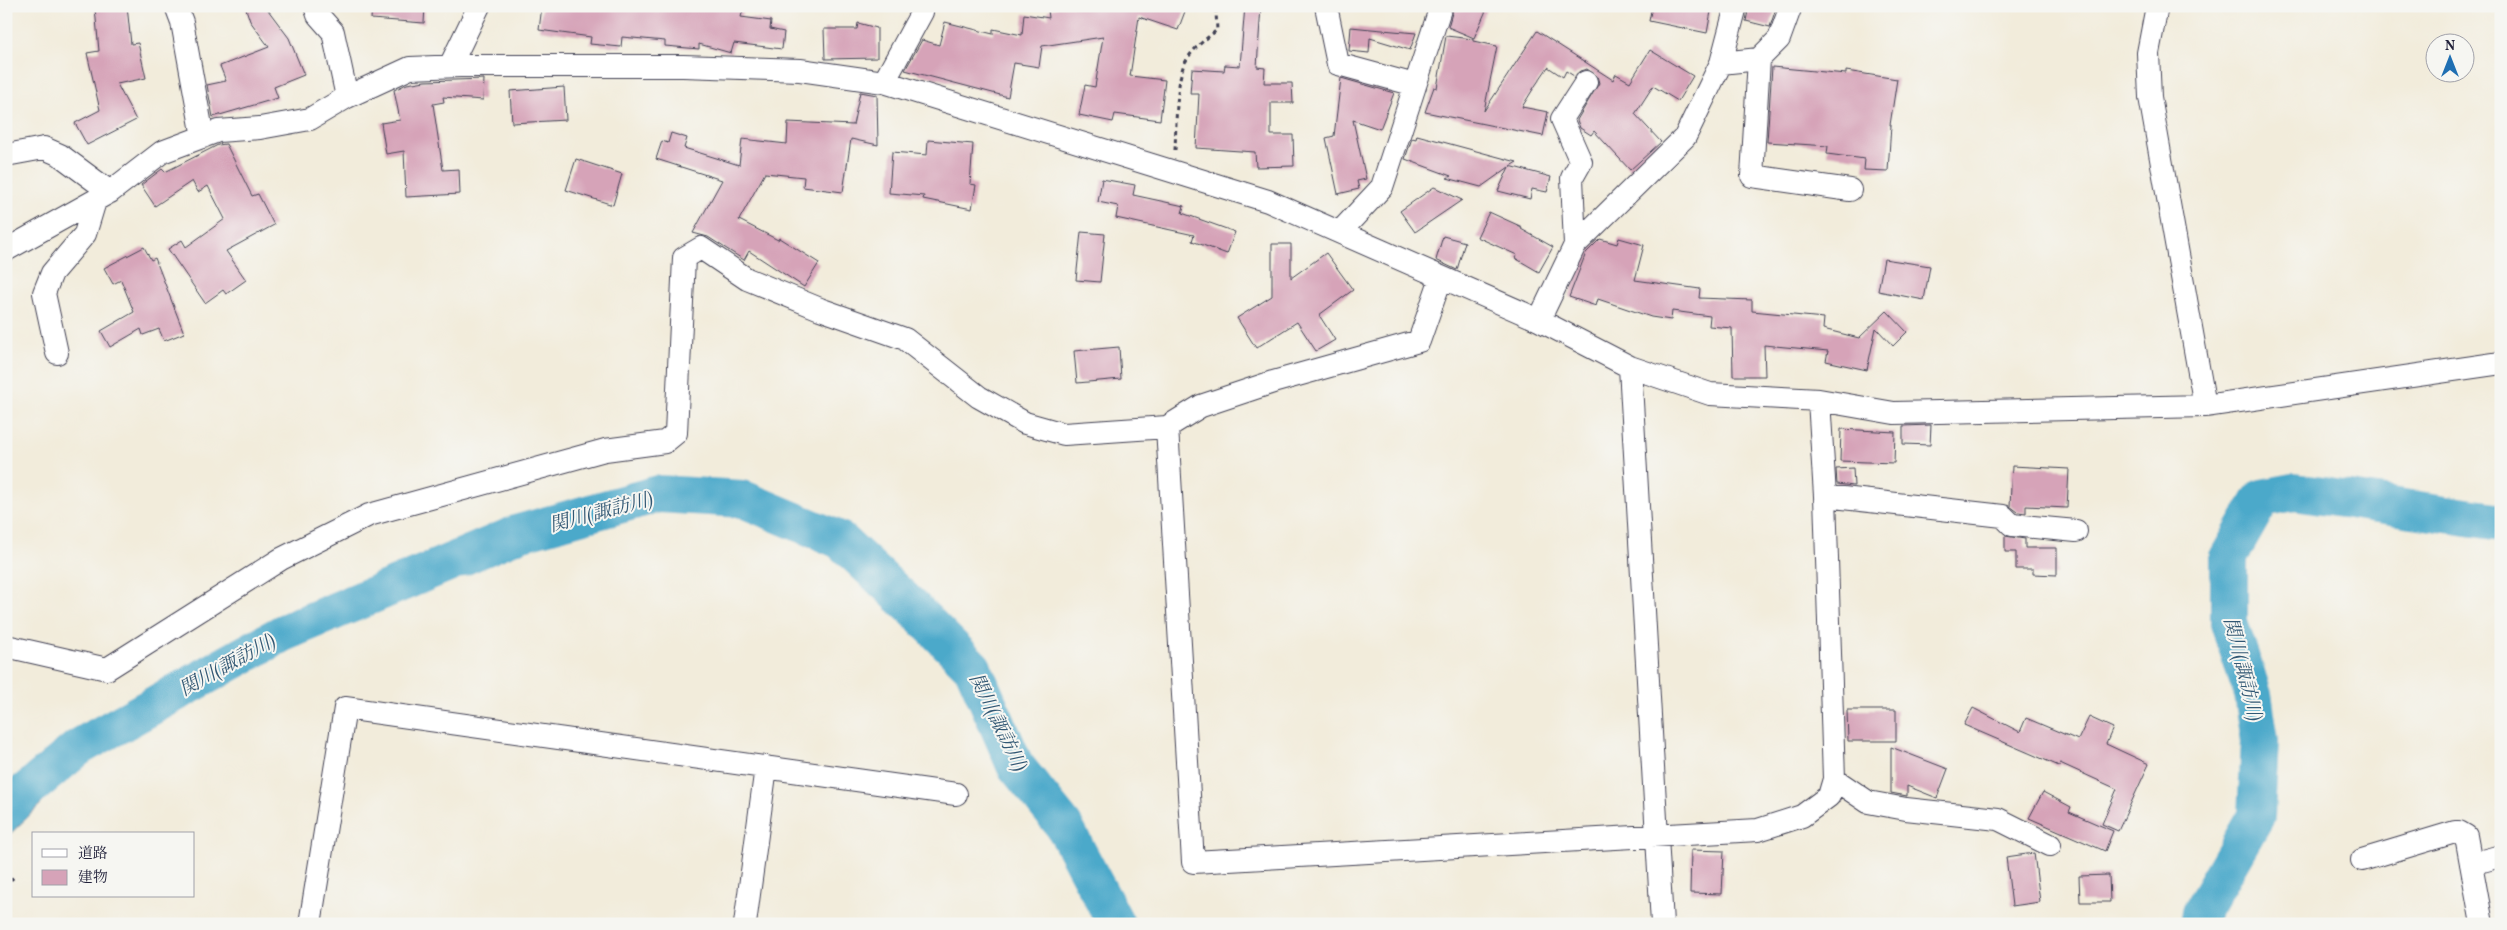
<svg xmlns="http://www.w3.org/2000/svg" width="2507" height="930" viewBox="0 0 2507 930" font-family="Vollkorn,'Noto Serif JP',serif">
<style>
.water{fill:#4ba9ca;stroke:#366682}
.lines{fill:none;stroke-linecap:round;stroke-linejoin:round}
.river{stroke:#4ba9ca;stroke-width:38}
.building{fill:#d6a3b8}
.minor-casing{stroke:#414053;stroke-width:24}
.path{stroke:#414053;stroke-width:3;stroke-dasharray:4 4;stroke-linecap:butt}
.minor{stroke:#fff;stroke-width:22}
.labels{text-anchor:middle;stroke-width:4;stroke-linejoin:round;paint-order:stroke}
.water-label{font-size:19px;font-style:italic;fill:#325874;stroke:#f6f6f2}
</style>
<rect width="100%" height="100%" fill="#f6f6f2"/>
<filter id="ink" filterUnits="userSpaceOnUse"><feTurbulence type="fractalNoise" baseFrequency=".02" numOctaves="2"/><feDisplacementMap in="SourceGraphic" scale="10" xChannelSelector="R" yChannelSelector="G"/><feConvolveMatrix kernelMatrix="1 2 1 2 8 2 1 2 1" color-interpolation-filters="sRGB"/></filter>
<filter id="wash" filterUnits="userSpaceOnUse"><feTurbulence type="fractalNoise" baseFrequency=".0096" numOctaves="4" result="noise"/><feDisplacementMap in="SourceGraphic" scale="20" xChannelSelector="R" yChannelSelector="G"/><feGaussianBlur stdDeviation="1.12" result="paint"/><feColorMatrix in="noise" values="0 0 0 0 0 0 0 0 0 0 0 0 0 0 0 0 0 1.4 0 .05"/><feComposite in="paint" operator="in"/></filter>
<g filter="url(#wash)">
<rect width="100%" height="100%" fill="#f2ecdb"/>
<!-- water -->
<path class="water" d="M23,774L44,801L6,838V788Z"/>
<g class="lines">
<!-- river -->
<path class="river" d="M6,808L79,747L283,633L519,533L658,494L743,499L840,540L914,609L973,668L1015,765L1064,826L1116,924
M2198,924L2200,913L2256,816L2260,741L2253,694L2229,623V556L2262,498L2294,492L2501,522"/>
</g>
<g id="blocks">
<!-- building -->
<path class="building" d="M127,6L131,44L138,43L146,78L117,84L136,120L87,145L75,123L100,110L87,53L99,51L95,8Z
M245,6H265L289,38L304,75L274,87L278,98L213,117L207,85L226,81L220,66L269,47L250,21Z
M372,6H425L424,23L371,19Z
M542,6H744L741,17L771,21L770,29L784,32L782,49L734,43L731,53L699,44V49L665,46V41L622,37L621,47L590,44L591,37L539,30Z
M1062,6H1187L1178,30L1139,17L1130,76L1165,80L1160,120L1115,114L1113,122L1079,115L1085,85L1095,87L1103,37L1042,46L1039,67L1014,63L1008,97L905,70L922,40L939,45L945,22L993,34V29L1022,35L1024,14L1049,18L1048,10Z
M1245,6H1261L1257,67L1265,68L1264,83H1292L1293,103H1271V135H1293L1294,166L1256,167L1255,152L1196,148L1199,94H1190L1192,69L1224,71L1225,65L1240,66Z
M1454,6H1488L1474,38L1448,27Z
M1652,6H1712L1707,33L1649,21Z
M1749,6L1776,8L1770,27L1746,21Z
M858,23L877,28V58L825,59L824,29H857Z
M1351,27L1371,29L1416,33L1410,50L1370,38L1369,53L1349,51Z
M1537,31L1613,80L1616,74L1630,82L1650,50L1693,76L1678,101L1653,86L1635,114L1661,142L1630,170L1594,131L1591,135L1580,128L1577,120L1599,83L1597,76L1587,69L1580,71L1574,76L1566,71L1563,77L1548,67L1535,86L1522,107L1548,112L1543,136L1425,112L1434,87L1437,88L1446,36L1473,39V41L1497,46L1484,111Z
M1772,67L1846,74V71L1897,79L1890,125H1891L1888,171L1864,170L1865,159L1827,154L1828,146L1767,142Z
M1341,78L1394,93L1380,129L1353,120L1366,179L1357,181L1359,189L1338,194L1326,138L1334,136Z
M484,79L483,100L443,97L444,102L433,104L443,170L459,169L460,194L406,197L404,151L386,154L381,123L400,120L394,90L407,84L425,81Z
M564,87L566,120L512,123L510,91Z
M860,92L877,95L878,145L851,139L843,192L803,187L804,177L765,173L739,220L778,240L779,238L819,263L804,287L749,251L744,260L708,237L693,233L722,180L656,159L662,141L668,143L671,133L687,138L684,148L739,165L742,139L787,144L788,122L853,125Z
M1417,135L1517,162L1510,166L1551,177L1547,192L1532,189L1530,199L1498,191L1509,167L1481,187L1447,178L1451,176L1405,159L1412,138L1416,139Z
M928,140L973,144L970,184L976,185L972,209L923,199L924,196L889,193L892,152L927,155Z
M226,144L252,196L258,194L274,225L226,251L246,280L226,294L223,290L205,303L168,249L182,240L186,247L225,219L208,186L198,192L192,181L155,206L141,185L162,169L165,172L218,145Z
M576,159L622,174L613,205L566,190Z
M1102,179L1135,185L1133,195L1184,206L1182,213L1235,232L1227,254L1192,241L1194,235L1116,218L1118,206L1098,202Z
M1434,187L1462,200L1415,232L1400,211Z
M1489,212L1522,227L1521,229L1553,247L1539,272L1515,258L1517,255L1477,237Z
M1081,232L1105,234L1100,282L1076,280Z
M1443,236L1465,242L1457,270L1436,260Z
M1619,238L1644,245L1635,280L1700,289L1699,298L1752,300V311L1824,318L1823,329L1859,338L1887,311L1907,332L1893,346L1876,328L1867,370L1826,361L1828,351L1764,345L1765,376H1733L1732,328L1709,326L1710,316L1672,311L1671,320L1651,317L1598,299L1596,306L1569,297L1586,253L1600,239L1617,244Z
M1272,244H1291V278L1326,253L1353,290L1319,315L1335,340L1316,351L1297,322L1256,348L1237,318L1272,296Z
M144,247L151,260L155,258L184,333L164,341L159,329L143,335L141,329L110,347L101,331L134,312L121,280L113,284L104,268Z
M1884,259L1930,266L1924,300L1878,291Z
M1119,347L1121,379L1077,383L1074,351Z
M1931,425L1930,445L1903,444V426Z
M1841,429L1895,432L1894,463L1840,461Z
M2012,466L2069,469L2067,508L2026,506V513L2018,512L2010,506Z
M1853,468L1854,486L1837,484L1836,469Z
M2005,536L2025,539V548H2057V575L2033,574V569H2016V552H2005Z
M1973,708L2020,732L2026,718L2078,740L2089,717L2113,728L2106,744L2149,764L2118,831L2102,824L2117,789L2060,763L2059,766L1964,725Z
M1847,710H1896V741H1848Z
M1891,747L1948,769L1937,798L1907,786V796L1891,793Z
M2043,792L2071,807L2069,812L2113,831L2105,851L2029,818Z
M1691,850L1724,851L1722,894L1690,893Z
M2034,853L2040,902L2012,906L2006,857Z
M2109,875L2110,902H2080L2079,876Z"/>
</g>
</g>
<g filter="url(#ink)">
<use href="#blocks" fill-opacity="0" stroke="#414053" stroke-width="1"/>
<g class="lines">
<!-- minor casing -->
<g class="minor-casing">
<path id="minor" d="M176,6L182,22L203,137
M315,6L318,15L333,32L347,97
M1326,6L1338,64L1415,85
M2157,6L2148,53L2150,97L2205,406
M1759,59L1752,176L1850,190
M1721,63L1736,6
M450,66L479,6
M884,82L922,12L923,6
M6,155L44,148L60,155L110,192
M1340,232L1382,187L1441,6
M1575,245L1572,178L1581,162L1562,119L1586,82
M6,250L110,192L162,152L218,131L260,128L310,119L347,97L410,68L460,66H683L800,70L884,82L1268,201L1539,320L1630,367L1710,394L1819,400L1894,413L2205,406L2501,363
M1539,320L1575,245L1685,137L1721,63L1759,59L1779,39L1791,6
M57,353L44,293L52,273L85,234L95,201
M1630,367L1662,924
M1167,427L1193,862L1758,830L1802,816L1829,796L1834,779L1825,496L1819,400
M1825,496L2003,516L2012,525L2076,531
M6,646L107,669L281,559L369,515L605,450L665,442L676,433L684,258L701,248L747,279L820,309L905,339L979,397L1025,423L1064,434L1167,427L1201,406L1273,382L1419,341L1441,278
M1834,779L1868,802L1906,809L1998,819L2050,845
M2362,860L2455,832H2459L2466,836L2482,924
M2471,864L2501,856
M310,924L345,708L956,794
M745,924L766,767"/>
</g>
<!-- path -->
<path class="path" d="M1175,150C1176,130 1176,75 1186,61C1193,48 1206,39 1217,30L1216,12L1212,6
M6,871L13,880"/>
<!-- minor -->
<use href="#minor" class="minor"/>
</g>
</g>
<g class="labels">
<!-- water labels -->
<g class="water-label">
<text transform="translate(601 511) rotate(-15)" y="7">関川(諏訪川)</text>
<text transform="translate(227 664) rotate(-29)" y="7">関川(諏訪川)</text>
<text transform="translate(2244 669) rotate(76)" y="7">関川(諏訪川)</text>
<text transform="translate(999 722) rotate(64)" y="7">関川(諏訪川)</text>
</g>
</g>
<!-- margin -->
<rect width="2507" height="930" fill="none" stroke="#f6f6f2" stroke-width="25"/>
<!-- legend -->
<rect x="32" y="832" width="162" height="65" fill="#f6f6f2" stroke="#a1a1a9"/>
<rect x="42" y="849" width="25" height="8" fill="#ffffff" stroke="#a1a1a9"/>
<text x="78" y="858" font-size="15" fill="#22223b">道路</text>
<rect x="42" y="870" width="25" height="15" fill="#d6a3b8" stroke="#a1a1a9"/>
<text x="78" y="882" font-size="15" fill="#22223b">建物</text>
<!-- north arrow -->
<g transform="translate(2450 58)"><circle r="24" fill="#f6f6f2" stroke="#a1a1a9"/>
<path d="M0-4L9 19L0 12L-9 19Z" fill="#1f6fb2"/>
<text y="-8" font-size="14" font-weight="bold" text-anchor="middle" fill="#22223b">N</text>
</g>
</svg>
